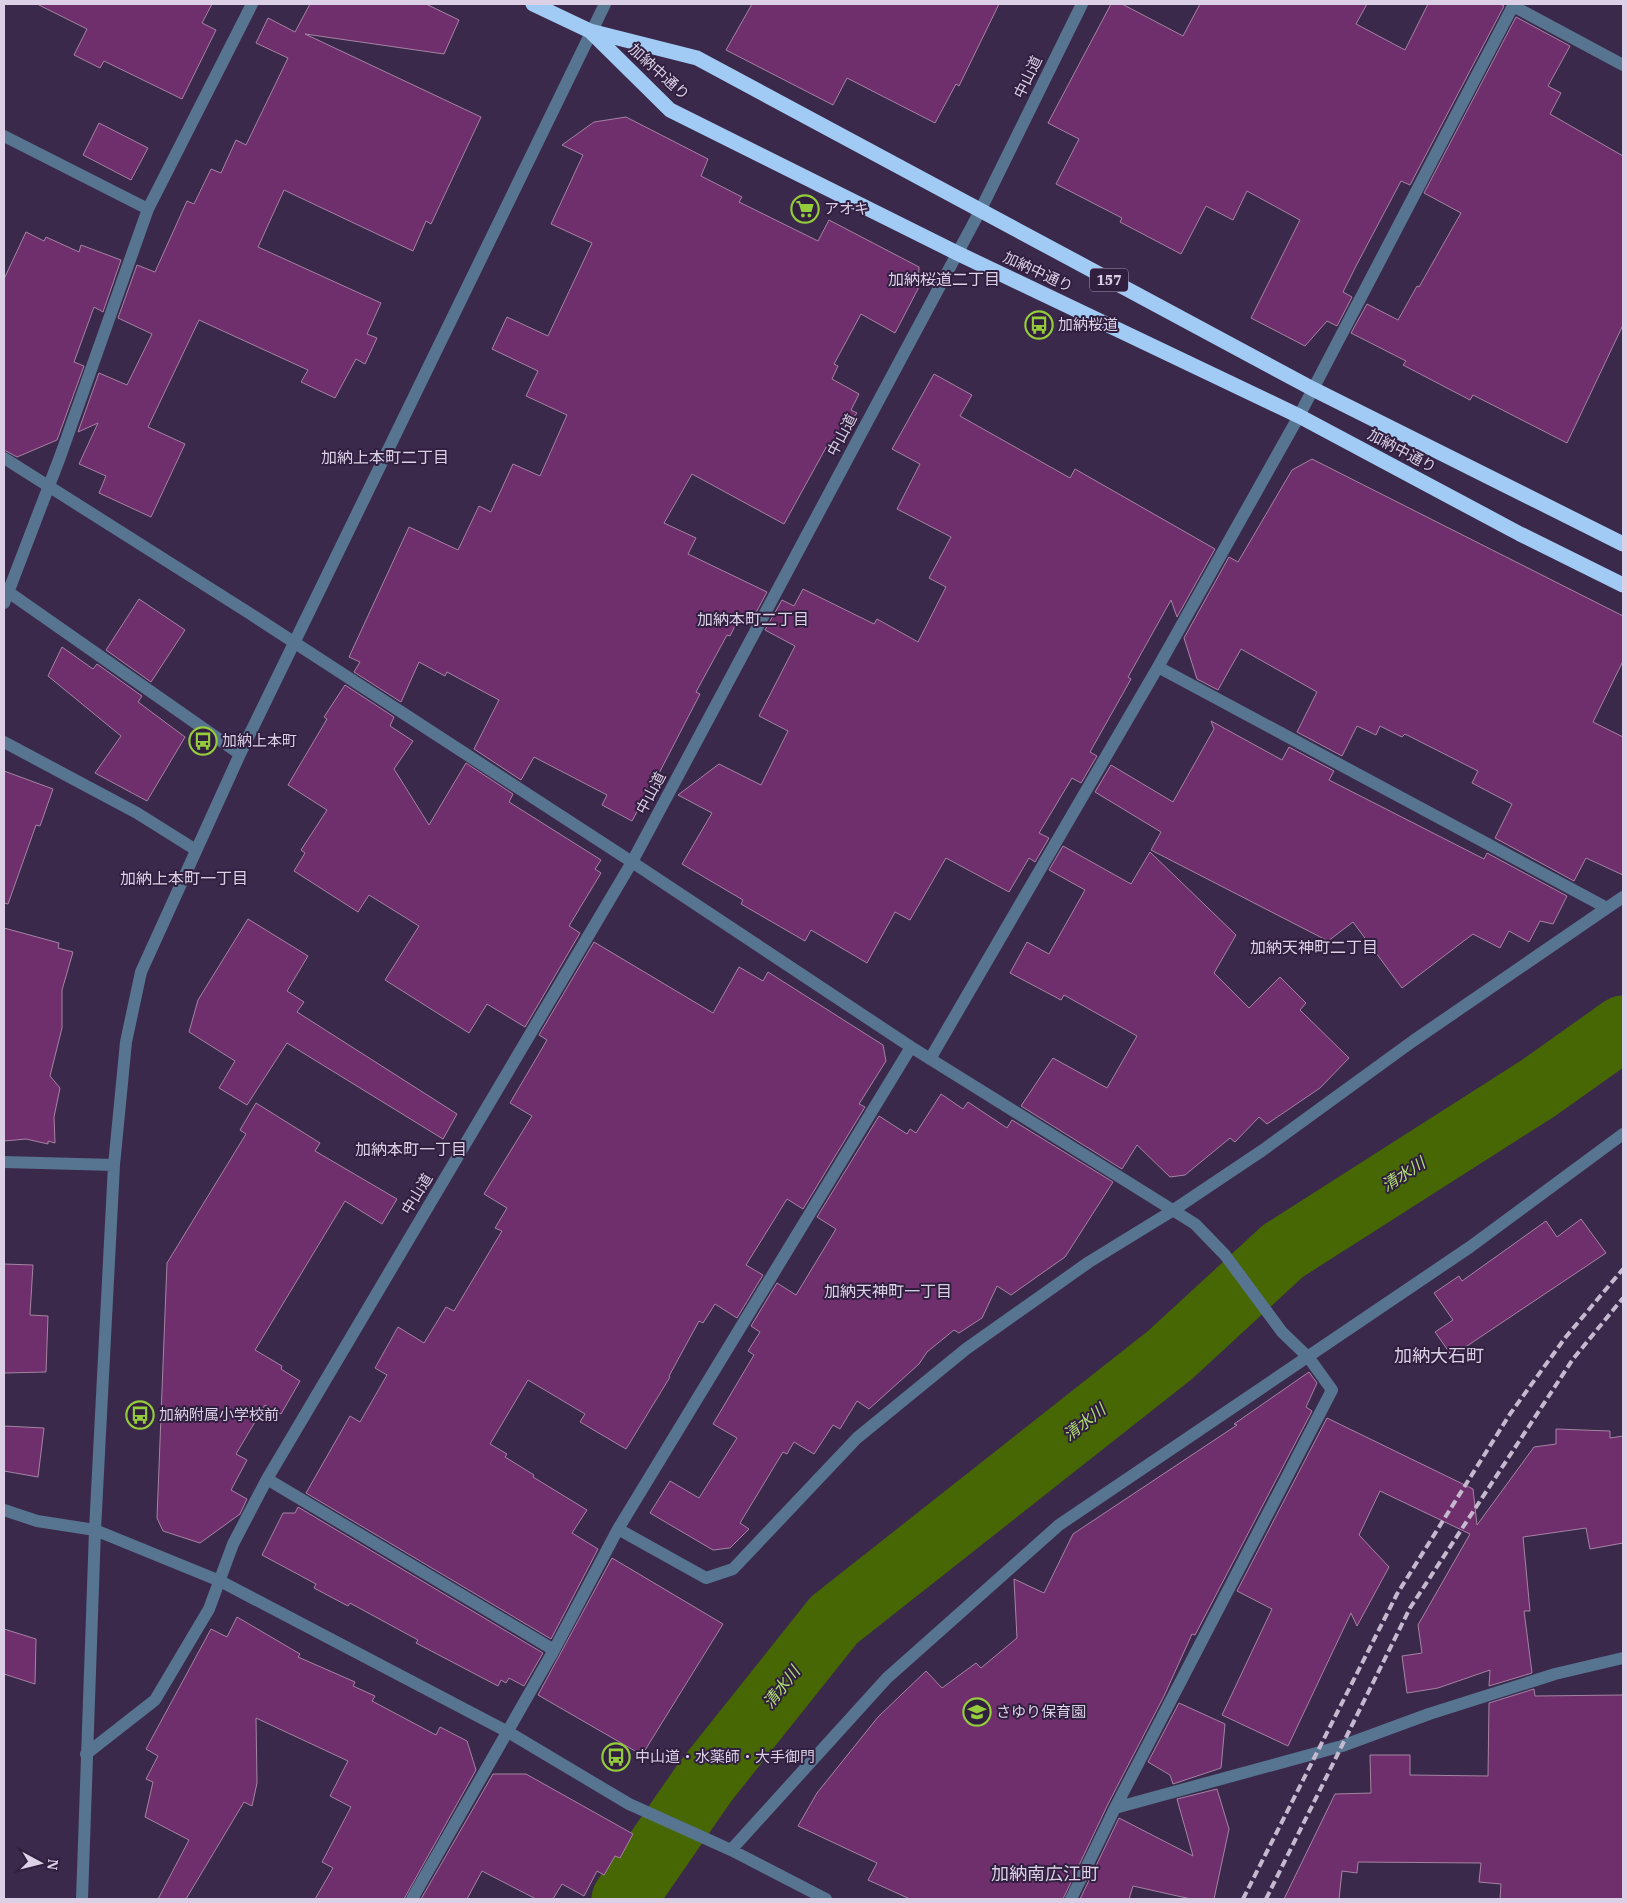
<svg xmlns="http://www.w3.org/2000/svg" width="1627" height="1903" viewBox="0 0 1627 1903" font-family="'IBM Plex Serif','Noto Sans JP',serif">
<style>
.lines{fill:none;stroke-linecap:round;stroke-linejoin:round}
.river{stroke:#466703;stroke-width:65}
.building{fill:#6f2f6d;stroke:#a583a3}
.minor{stroke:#577490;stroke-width:12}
.highway{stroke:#a1cbf4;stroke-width:15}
.rail{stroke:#c5b9d0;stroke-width:4;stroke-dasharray:8 4;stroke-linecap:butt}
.labels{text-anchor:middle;stroke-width:4;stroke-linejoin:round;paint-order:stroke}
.shield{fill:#311f40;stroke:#a89bb4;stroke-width:1}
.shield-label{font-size:14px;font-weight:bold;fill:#dbd0e6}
.street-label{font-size:15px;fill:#dbd0e6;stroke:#311f40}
.poi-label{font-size:15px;fill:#dbd0e6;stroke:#311f40;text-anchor:start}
.neighbourhood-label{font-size:16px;fill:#dbd0e6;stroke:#311f40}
.water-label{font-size:16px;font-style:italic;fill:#b2e271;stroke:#311f40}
.quarter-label{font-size:18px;fill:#dbd0e6;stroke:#311f40}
</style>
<rect width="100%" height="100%" fill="#3b294b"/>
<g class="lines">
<!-- river -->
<path class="river" d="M624,1899L705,1782L834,1620L1170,1355L1283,1251L1537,1089L1623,1028"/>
</g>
<!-- building -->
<path class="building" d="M37,4H212L202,23L216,30L182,99L104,61L100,68L74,55L87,29Z
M310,4H426L459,20L444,54L305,34L481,117L431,224L426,221L413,251L284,190L258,247L381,303L367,334L377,338L365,364L356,359L335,398L301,382L308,370L199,320L148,427L185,444L151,517L99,493L106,476L79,464L98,423L78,432L99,373L127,385L152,334L118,318L137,265L155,272L187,201L194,204L211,169L221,173L236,140L246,145L288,58L256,43L268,18L295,32Z
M752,4H999L959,86L956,84L935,123L847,78L833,105L726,50Z
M1111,4H1122L1183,36L1200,4H1367L1356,24L1405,50L1428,4H1500L1504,6L1410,185L1401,181L1356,266L1343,292L1352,297L1337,326L1327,321L1305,346L1251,318L1300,220L1247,191L1233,220L1206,206L1181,254L1120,222L1122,218L1056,184L1079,139L1048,123Z
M1516,17L1570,46L1548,86L1561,93L1550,114L1623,156V325L1567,443L1473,395L1470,400L1403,365L1406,361L1351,333L1367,304L1398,320L1417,286L1419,287L1461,213L1424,193Z
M626,117L708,159L701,176L742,197L739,202L818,241L829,220L919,267L918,289L895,333L861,314L834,364L838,366L832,379L859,394L851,410L857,413L831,446L828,444L784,524L692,474L664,523L696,538L688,554L767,592L751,622L740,616L730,636L727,635L696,692L700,694L654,783L653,782L632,821L602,805L607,795L534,757L521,780L474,749L499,700L447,672L445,676L419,662L401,702L354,672L360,662L349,657L409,527L458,550L479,506L491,512L513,464L540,476L567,415L526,396L538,371L492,349L507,317L548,336L592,243L551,224L583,155L562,145L594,122Z
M99,123L148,148L131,180L83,155Z
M26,232L44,241L46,237L79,252L81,245L121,260L103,312L94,307L74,362L84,366L57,440L17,457L4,450V279Z
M934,374L972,395L960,416L1070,478L1075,469L1215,549L1177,617L1171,600L1128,677L1131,679L1090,752L1097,756L1081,783L1072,778L1039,833L1049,838L1035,862L1029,858L1009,892L946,858L910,920L895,912L867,963L811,930L805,941L741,904L743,900L682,864L712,813L678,795L719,764L761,785L788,731L759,716L795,646L765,630L782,600L794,606L803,589L874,624L877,619L918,642L946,587L929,578L951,537L897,509L920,464L892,449Z
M1312,459L1623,616V661L1593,722L1623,737V875L1586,858L1574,881L1495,838L1512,804L1472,783L1478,771L1405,734L1402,737L1380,726L1376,735L1357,726L1342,756L1297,732L1317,692L1241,649L1218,690L1197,679L1184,638L1229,557L1238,562L1292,470Z
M139,599L185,630L151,682L106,650Z
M62,647L93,669L97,664L142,696L138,702L185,737L147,801L95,773L121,736L48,676Z
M345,685L394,717L390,726L413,741L394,769L429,825L466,763L513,794L509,802L601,860L595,869L601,873L569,926L580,933L525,1027L487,1004L469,1033L385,980L419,926L369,895L358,912L294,871L305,853L301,850L327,810L288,785L327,719L324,717Z
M1211,721L1282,760L1289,747L1334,771L1329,780L1484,859L1487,853L1567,896L1553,924L1540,921L1529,942L1509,931L1500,948L1473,934L1402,988L1353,922L1328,941L1151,850L1161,832L1095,792L1111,765L1173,802L1214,729Z
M4,771L53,789L40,826L36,825L8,904L4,903Z
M1063,846L1131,884L1150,852L1236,935L1214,973L1249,1008L1280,977L1306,1003L1300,1010L1349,1058L1320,1088L1267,1124L1259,1117L1235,1142L1230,1138L1185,1175L1170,1177L1137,1145L1122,1169L1021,1106L1053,1058L1107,1088L1137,1036L1064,995L1061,1000L1010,973L1027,942L1049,954L1085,890L1049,870Z
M248,919L308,956L287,991L304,1002L297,1012L457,1114L443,1139L287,1043L247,1105L219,1088L235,1061L189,1032L198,1000Z
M4,928L59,943L58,948L73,952L62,990V1028L50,1076L60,1088L54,1117L55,1143L48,1141V1144L26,1139L4,1141Z
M594,942L713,1013L739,967L763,981L768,972L883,1045L886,1061L859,1104L865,1107L803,1209L787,1199L746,1265L763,1275L737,1318L715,1304L703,1323L699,1321L669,1376L670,1377L626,1449L580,1422L585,1414L528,1380L490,1444L507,1454L505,1457L534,1475L533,1477L587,1510L572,1533L598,1549L551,1639L306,1493L350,1416L360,1422L387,1375L375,1368L398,1327L424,1343L446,1307L454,1311L502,1231L495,1228L507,1208L484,1194L532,1116L510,1103L547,1040L539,1035Z
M941,1094L963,1109L968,1102L1007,1128L1012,1120L1113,1182L1065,1257L1011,1295L997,1286L982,1318L959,1333L954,1330L927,1352L919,1364L869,1409L857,1401L840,1429L833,1425L814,1454L794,1442L787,1454L783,1452L740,1523L749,1529L730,1548L713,1550L650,1513L670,1481L699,1498L737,1438L713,1424L754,1355L748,1351L760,1332L751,1326L777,1283L796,1295L836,1229L817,1217L879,1116L907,1134L910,1129L916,1133Z
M256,1103L320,1143L315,1151L397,1199L382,1224L345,1201L255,1350L282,1366L281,1369L300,1381L281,1414L265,1405L236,1454L247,1460L231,1490L247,1499L240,1514L200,1543L163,1531L157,1518L167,1263L246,1134L240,1130Z
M1581,1219L1606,1253L1452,1356L1435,1332L1453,1320L1434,1293L1459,1276L1462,1281L1546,1221L1557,1237Z
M4,1264L33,1265L30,1315L48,1316L46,1372L4,1373Z
M1309,1372L1317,1383L1306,1407L1312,1411L1195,1635L1192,1634L1164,1696L1108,1804L1063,1899H910L868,1880L877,1863L798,1826L817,1793L878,1717L926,1671L942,1688L976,1663L981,1668L1017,1638L1014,1579L1044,1593L1073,1534L1237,1425L1234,1424Z
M1327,1418L1473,1489L1477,1525L1534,1447L1556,1444V1429L1610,1431V1438L1623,1436V1543L1590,1549L1586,1528L1523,1537L1530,1611H1524L1532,1673L1489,1686L1490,1670L1438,1688L1407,1693L1402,1656L1422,1653L1418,1625L1470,1534L1380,1491L1359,1535L1389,1567L1357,1626L1351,1613L1288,1746L1222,1715L1272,1609L1237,1591Z
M4,1426L44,1428L38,1477L4,1471Z
M298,1507L543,1653L524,1686L509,1678L506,1683L501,1680L498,1686L416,1643L418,1640L350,1603L348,1606L314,1588L316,1584L262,1555L283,1513H295Z
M612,1558L723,1624L642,1755L538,1695Z
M237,1617L300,1654L298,1657L355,1682L353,1686L375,1696L372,1701L436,1735L440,1727L467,1741L476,1770L404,1899H315L333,1868L322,1862L351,1807L330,1796L348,1761L256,1718L257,1783L252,1806L244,1802L186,1899H158L189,1840L145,1817L153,1782L146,1779L158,1756L146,1749L211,1629L227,1637Z
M4,1629L36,1639L35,1684L4,1674Z
M1534,1689L1535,1696L1623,1695V1899H1500L1501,1884L1479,1882L1481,1863L1358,1862L1357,1873L1342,1871L1339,1899H1284L1335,1794L1371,1793L1370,1755H1410V1775L1488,1776L1489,1703Z
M1179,1703L1225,1724L1221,1768L1173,1784L1170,1775L1148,1762Z
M493,1774H526L633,1834L620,1858L615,1856L604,1875L597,1871L584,1896L562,1884L553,1899H536L482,1871L467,1899H421Z
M1217,1789L1229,1829L1214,1899H1191L1133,1886L1129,1899H1080L1119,1818L1193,1856L1177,1799Z"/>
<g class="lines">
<!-- minor -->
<path class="minor" d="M1513,6L1623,65
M4,136L148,209
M4,458L249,613L632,862L911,1047L1195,1224L1225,1255L1282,1332L1309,1358L1332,1390L1115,1808L1071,1899
M4,589L240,754
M4,603L60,457L148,209L252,4
M1158,667L1607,908
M4,742L137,813L196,850
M930,1059L1158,667L1299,416L1514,4
M4,1162L114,1165
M267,1479L554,1650
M4,1510L37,1521L95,1530L220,1581L508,1732L629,1804L731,1850L826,1899
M618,1529L706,1578L733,1569L857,1438L966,1349L1089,1262L1172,1211L1263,1150L1413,1041L1623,897
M86,1754L155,1700L209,1609L233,1544L267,1479L632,862L980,211L1082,4
M1115,1808L1342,1746L1429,1714L1555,1674L1623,1658
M731,1850L887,1678L1059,1525L1470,1247L1623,1134
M82,1899L95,1530L114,1165L126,1042L141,972L240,754L605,4
M412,1899L554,1650L618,1529L911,1047"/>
<!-- highway -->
<path class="highway" d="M533,4L590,31L697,58L1313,389L1623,544
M591,32L670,110L957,253L1299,416L1520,534L1623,585"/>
<!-- rail -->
<path class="rail" d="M1243,1899L1397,1594L1510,1414L1565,1338L1623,1269
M1266,1899L1410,1608L1573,1359L1623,1298"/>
</g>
<!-- icons -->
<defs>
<g id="supermarket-ring" transform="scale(1.4375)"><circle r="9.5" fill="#311f40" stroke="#95cc3b" stroke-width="1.5"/><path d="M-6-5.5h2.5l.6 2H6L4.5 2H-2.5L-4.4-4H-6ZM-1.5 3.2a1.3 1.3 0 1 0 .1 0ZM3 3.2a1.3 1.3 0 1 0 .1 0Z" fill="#95cc3b"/></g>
<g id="bus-ring" transform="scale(1.4375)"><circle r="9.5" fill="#311f40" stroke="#95cc3b" stroke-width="1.5"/><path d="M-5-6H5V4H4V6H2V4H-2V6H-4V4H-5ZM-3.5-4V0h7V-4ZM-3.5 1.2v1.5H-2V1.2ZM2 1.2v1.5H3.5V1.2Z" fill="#95cc3b"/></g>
<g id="school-ring" transform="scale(1.4375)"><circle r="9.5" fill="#311f40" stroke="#95cc3b" stroke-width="1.5"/><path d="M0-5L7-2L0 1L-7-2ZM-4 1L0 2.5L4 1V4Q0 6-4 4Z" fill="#95cc3b"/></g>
</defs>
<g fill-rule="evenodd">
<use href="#supermarket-ring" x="805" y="209"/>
<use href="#bus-ring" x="1039" y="325"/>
<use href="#bus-ring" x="203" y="741"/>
<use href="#bus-ring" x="140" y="1415"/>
<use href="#school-ring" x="977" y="1712"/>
<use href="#bus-ring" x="616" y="1757"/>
</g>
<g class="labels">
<!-- shield labels -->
<rect class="shield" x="1090" y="268.5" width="38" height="23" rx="4"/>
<g class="shield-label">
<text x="1109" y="285">157</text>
</g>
<!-- street labels -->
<g class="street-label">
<text transform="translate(659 72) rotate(42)" y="5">加納中通り</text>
<text transform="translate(1028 77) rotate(-64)" y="5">中山道</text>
<text transform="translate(1038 272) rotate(25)" y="5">加納中通り</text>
<text transform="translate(842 435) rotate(-62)" y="5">中山道</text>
<text transform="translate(1402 451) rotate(28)" y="5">加納中通り</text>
<text transform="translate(651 793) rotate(-62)" y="5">中山道</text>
<text transform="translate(417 1194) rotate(-59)" y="5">中山道</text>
</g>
<!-- poi labels -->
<g class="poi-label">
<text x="824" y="214">アオキ</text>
<text x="1058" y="330">加納桜道</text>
<text x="222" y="746">加納上本町</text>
<text x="159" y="1420">加納附属小学校前</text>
<text x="996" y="1717">さゆり保育園</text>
<text x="635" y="1762">中山道・水薬師・大手御門</text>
</g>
<!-- neighbourhood labels -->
<g class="neighbourhood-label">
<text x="944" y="285">加納桜道二丁目</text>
<text x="385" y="463">加納上本町二丁目</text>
<text x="753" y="625">加納本町二丁目</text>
<text x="184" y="884">加納上本町一丁目</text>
<text x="1314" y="953">加納天神町二丁目</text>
<text x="411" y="1155">加納本町一丁目</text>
<text x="888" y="1297">加納天神町一丁目</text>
</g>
<!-- water labels -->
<g class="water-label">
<text transform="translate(1403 1174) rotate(-33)" y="6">清水川</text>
<text transform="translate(1084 1422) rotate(-38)" y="6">清水川</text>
<text transform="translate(781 1687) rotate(-52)" y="6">清水川</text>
</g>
<!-- quarter labels -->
<g class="quarter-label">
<text x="1439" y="1362">加納大石町</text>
<text x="1045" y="1880">加納南広江町</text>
</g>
</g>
<!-- border -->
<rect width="1627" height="1903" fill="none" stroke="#dbd0e6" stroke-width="10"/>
<!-- north arrow -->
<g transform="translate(40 1863) rotate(97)" stroke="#311f40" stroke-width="4" paint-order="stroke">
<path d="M0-4L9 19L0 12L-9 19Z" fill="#dbd0e6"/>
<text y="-8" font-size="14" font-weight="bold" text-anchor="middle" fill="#dbd0e6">N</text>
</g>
</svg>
